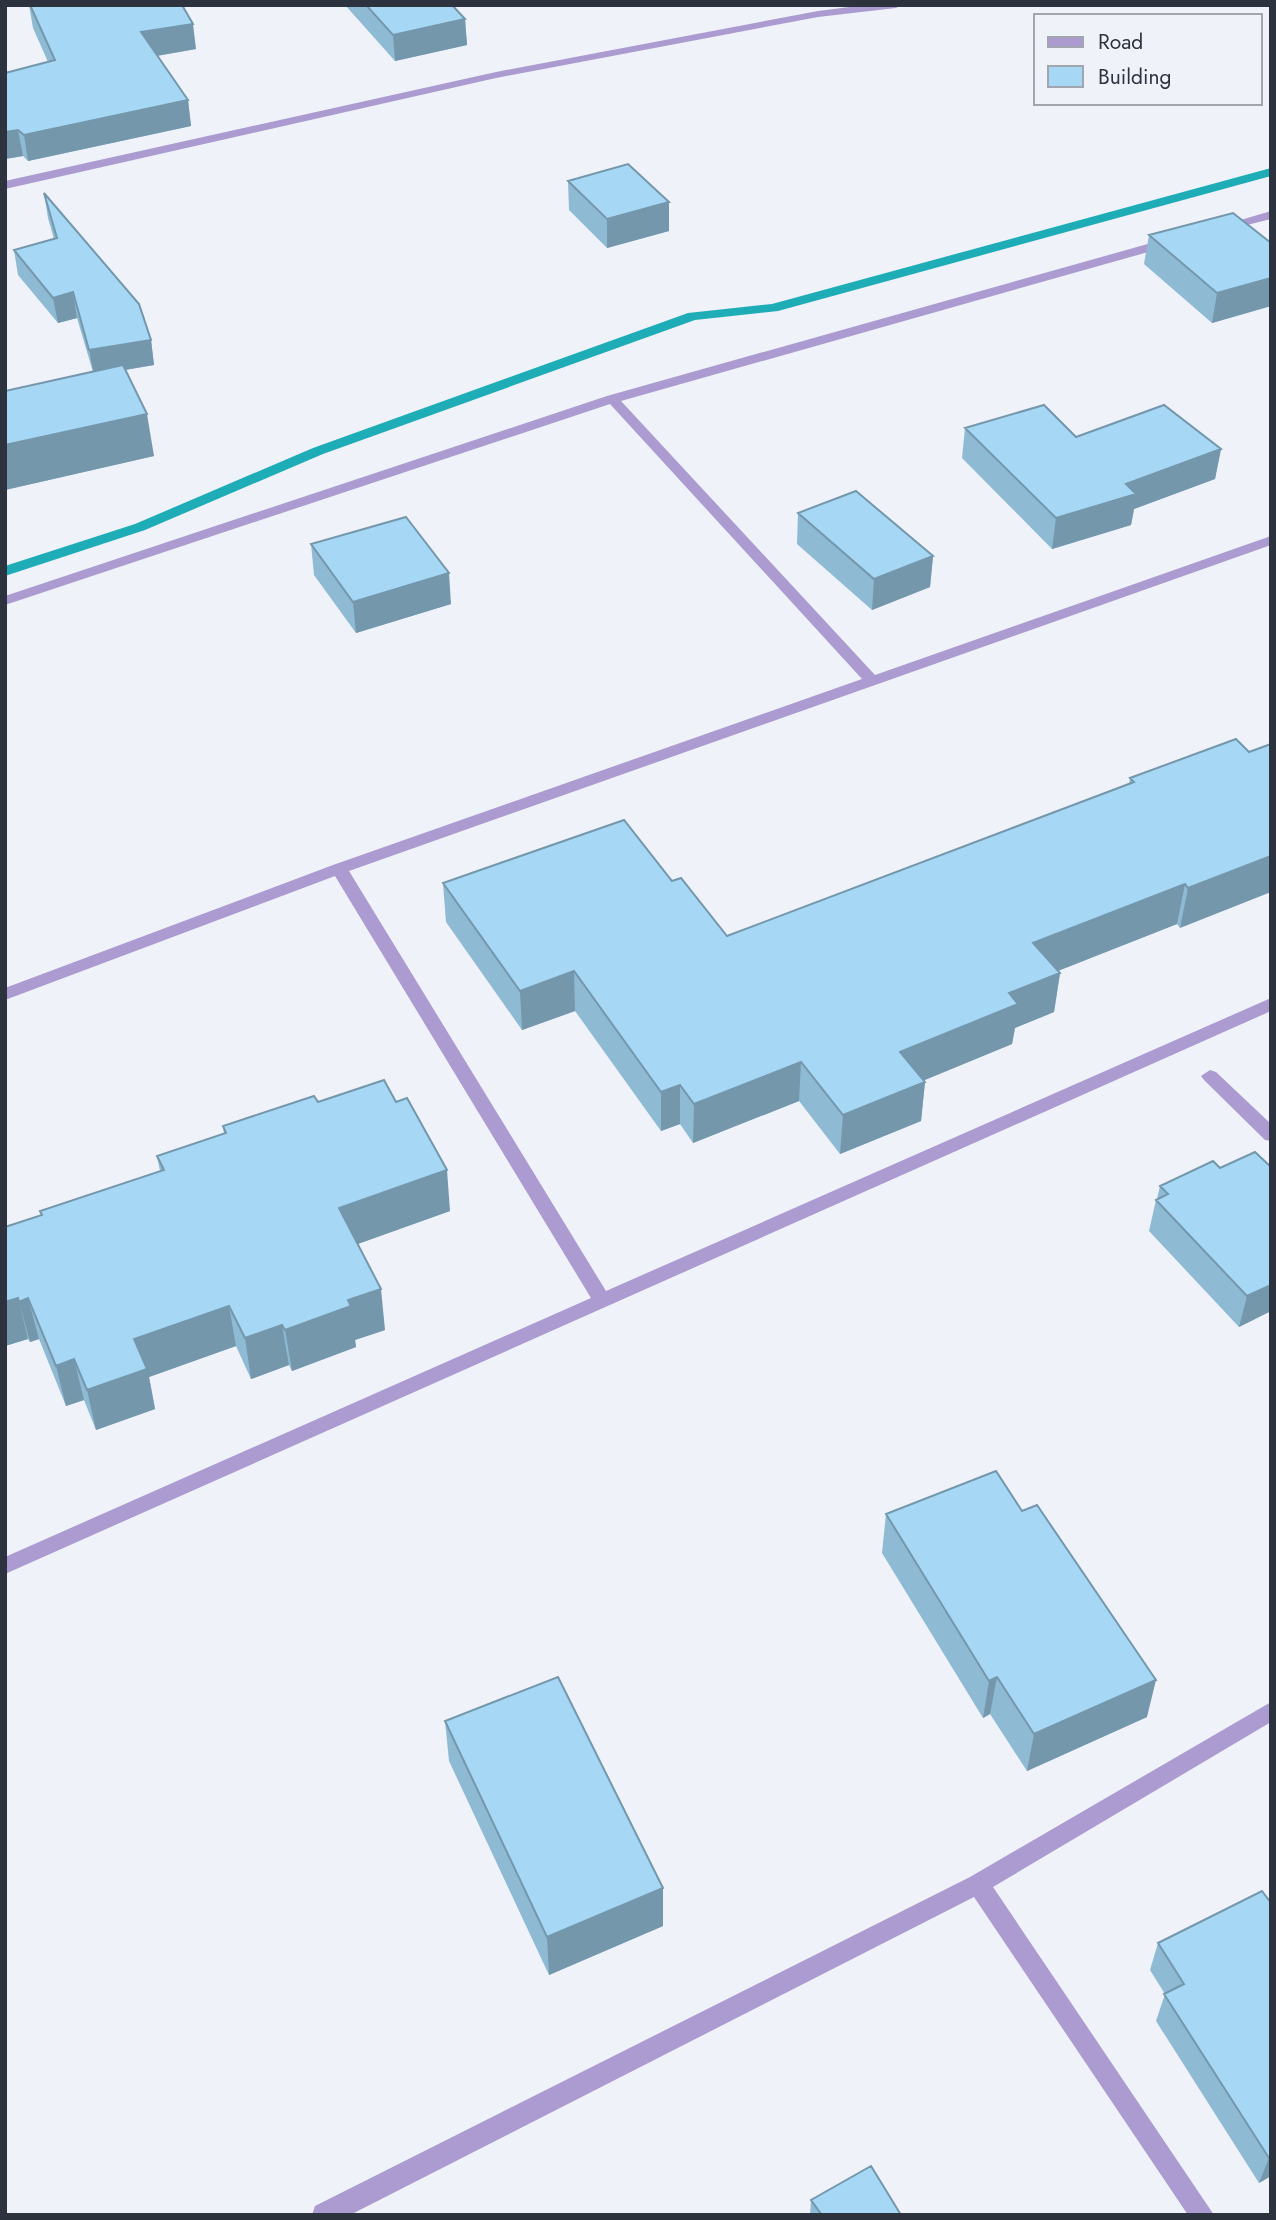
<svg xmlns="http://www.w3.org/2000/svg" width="1276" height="2220" viewBox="0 0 1276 2220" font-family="Jost,sans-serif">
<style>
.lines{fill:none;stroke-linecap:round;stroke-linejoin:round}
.stream{fill:#1eadb7;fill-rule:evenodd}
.street{fill:#ab9bd0;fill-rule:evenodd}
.wall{fill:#8fbad4}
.shaded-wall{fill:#7497ac}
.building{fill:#a6d8f6;stroke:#7497ac;stroke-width:2}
</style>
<rect width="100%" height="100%" fill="#eff2f9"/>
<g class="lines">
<!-- stream -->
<path class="stream" d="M1271,168V176L778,311L695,320L323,454L145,530L5,576V566L135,524L313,448L688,313L772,304Z"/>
<!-- street -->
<path class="street" d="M865,5H901L896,8L818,17L496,78L5,189V181L496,72L818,11Z
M1271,211V219L1223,231L1217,227Z
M1169,238L1175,242L1173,245L621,401L875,675L1271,536V545L349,871L606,1291L1271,998V1011L5,1574V1557L591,1298L335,876L5,1000V988L333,865L862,679L610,404L5,605V596L607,396Z
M1210,1070L1216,1072L1271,1124V1141L1265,1140L1204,1080L1201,1076Z
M1271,1702V1722L993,1887L1214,2215H1188L974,1897L350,2215H312L315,2206L970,1877Z"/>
</g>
<!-- wall -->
<path class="wall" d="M29,5H182L196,49L157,56L188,100L191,126L28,161L23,156L5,159L48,62L33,28Z
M345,5H452L465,19L467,45L395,61Z
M568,181L669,231L607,248L569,210Z
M44,193L151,340L154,365L125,370L154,456L5,490V391L93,372L77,318L58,323L18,275L14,250L54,239L48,218Z
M1149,235L1271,243V306L1212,323L1144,264Z
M965,428L1076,437L1221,449L1215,479L1134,509L1131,525L1052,549L962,458Z
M798,513L933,556L930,587L872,610L797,544Z
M311,544L451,604L356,633L314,575Z
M1236,739L1180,928L1177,924L1058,971L1060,973L1054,1012L1015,1028L1012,1044L924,1080L925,1082L921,1121L840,1154L799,1101L693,1143L680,1124L661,1131L575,1011L522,1030L446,922L443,883L672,881L727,936L1129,785L1130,778Z
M318,1102L450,1211L357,1244L385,1330L355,1340L356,1347L292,1371L289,1365L251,1379L236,1346L149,1377L155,1409L96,1430L84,1400L66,1406L39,1339L30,1342L28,1339L5,1346L41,1215L160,1171L157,1156L224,1134L223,1126Z
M1213,1161L1271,1311L1239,1327L1149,1231L1156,1200L1157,1199L1160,1186Z
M886,1514L1147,1717L1027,1771L990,1714L983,1718L882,1553Z
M445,1721L663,1926L549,1975L449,1761Z
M1271,1903V2176L1259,2183L1156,2021L1165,1994L1150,1970L1158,1943Z
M811,2200L901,2215H810Z"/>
<!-- shaded-wall -->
<path class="shaded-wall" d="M465,19L467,45L395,61L393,35Z
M193,24L196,49L144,58L141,32Z
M188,100L191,126L28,161L24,135Z
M18,130L23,156L5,159V132Z
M669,202V231L607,248V219Z
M1271,278V306L1212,323L1217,293Z
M73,292L77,318L58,323L53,298Z
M151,340L154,365L94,375L89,350Z
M147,414L154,456L5,490V445Z
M1221,449L1215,479L1134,509L1131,525L1052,549L1056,518L1126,484Z
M933,556L930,587L872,610L874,579Z
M449,573L451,604L356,633L353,602Z
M1271,856V892L1180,928L1188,888Z
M1185,884L1177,924L1027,983L1033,943Z
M574,971L575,1011L522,1030L520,991Z
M1060,973L1054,1012L1015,1028L1012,1044L896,1092L900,1052L1009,993Z
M801,1062L799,1101L693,1143L694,1104Z
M925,1082L921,1121L840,1154L843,1115Z
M680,1085V1124L661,1131V1092Z
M447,1170L450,1211L344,1249L339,1208Z
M1271,1285V1311L1239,1327L1247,1296Z
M381,1289L385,1330L355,1340L356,1347L292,1371L285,1330L348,1300Z
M18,1298L28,1339L5,1346V1302Z
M28,1298L39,1339L30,1342L19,1302Z
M229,1306L236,1346L149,1377L155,1409L96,1430L87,1390L134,1339Z
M282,1325L289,1365L251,1379L245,1338Z
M74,1359L84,1400L66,1406L56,1366Z
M997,1677L990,1714L983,1718L989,1681Z
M1156,1680L1147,1717L1027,1771L1034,1734Z
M663,1888V1926L549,1975L547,1937Z
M1271,2157V2176L1259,2183L1269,2158Z"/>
<!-- building -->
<path class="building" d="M30,5H182L193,24L141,32L188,100L24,135L18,130L5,132V73L55,60Z
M366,5H452L465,19L393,35Z
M628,164L669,202L607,219L568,181Z
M44,193L139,304L151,340L89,350L73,292L53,298L14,250L57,238Z
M1233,213L1271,243V278L1217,293L1149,235Z
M123,365L147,414L5,445V391Z
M1044,405L1076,437L1164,405L1221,449L1126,484L1136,494L1056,518L965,428Z
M856,491L933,556L874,579L798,513Z
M406,517L449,573L353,602L311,544Z
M1236,739L1249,752L1271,744V856L1188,888L1185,884L1033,943L1060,973L1009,993L1018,1004L900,1052L925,1082L843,1115L801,1062L694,1104L680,1085L661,1092L574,971L520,991L443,883L624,820L672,881L681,878L727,936L1134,782L1130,778Z
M384,1080L396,1102L407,1098L447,1170L339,1208L381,1289L348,1300L351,1306L285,1330L282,1325L245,1338L229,1306L134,1339L147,1369L87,1390L74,1359L56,1366L28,1298L19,1302L18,1298L5,1302V1227L42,1215L40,1211L164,1170L157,1156L226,1133L223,1126L314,1096L318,1102Z
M1255,1152L1271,1167V1285L1247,1296L1156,1200L1168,1194L1160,1186L1213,1161L1220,1168Z
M996,1471L1022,1511L1037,1505L1156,1680L1034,1734L997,1677L989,1681L886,1514Z
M558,1677L663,1888L547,1937L445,1721Z
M1262,1891L1271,1903V2157L1269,2158L1164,1994L1184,1984L1158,1943Z
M871,2166L901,2215H819L821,2214L811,2200Z"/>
<!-- border -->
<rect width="1276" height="2220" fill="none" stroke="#2c323e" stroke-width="14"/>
<!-- legend -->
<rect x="1034" y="14" width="228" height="91" fill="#eff2f9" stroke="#a1a5ae" stroke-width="2"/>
<rect x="1048" y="37" width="35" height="10" fill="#ab9bd0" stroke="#a1a5ae" stroke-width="2"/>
<text x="1098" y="49" font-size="21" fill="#2c323e">Road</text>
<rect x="1048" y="66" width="35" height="21" fill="#a6d8f6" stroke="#a1a5ae" stroke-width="2"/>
<text x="1098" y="84" font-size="21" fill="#2c323e">Building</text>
</svg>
